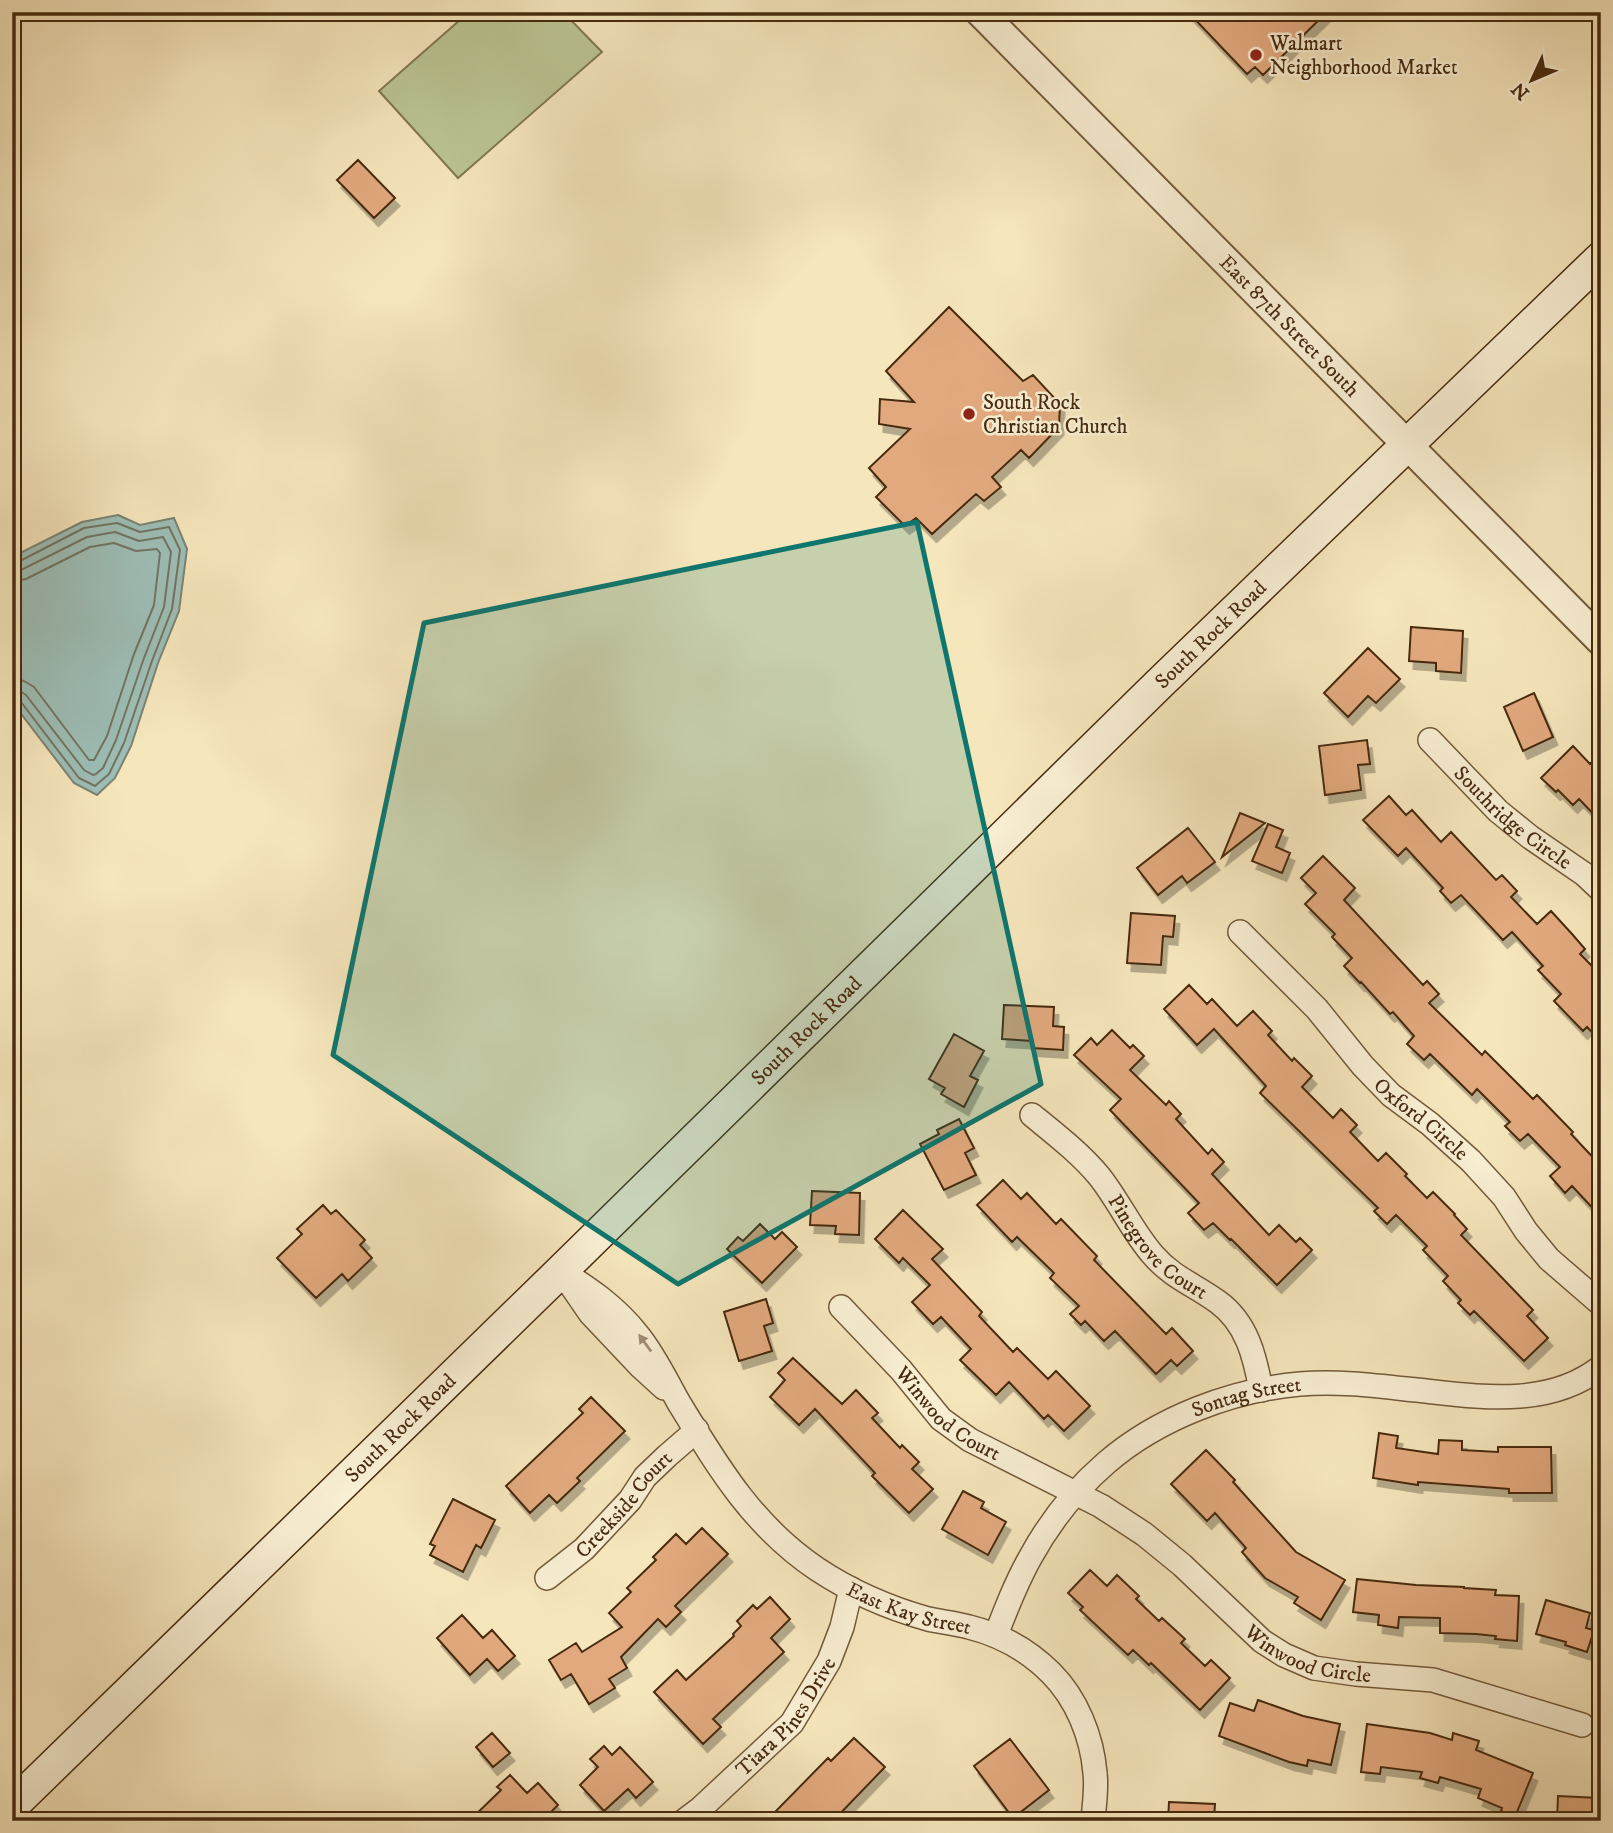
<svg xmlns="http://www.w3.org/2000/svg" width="1613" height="1833" viewBox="0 0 1613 1833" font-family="'IM FELL DW Pica',serif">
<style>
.green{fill:#bbc592;stroke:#817850;stroke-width:2}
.water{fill:#9dbeb6;stroke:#7b8373;stroke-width:2}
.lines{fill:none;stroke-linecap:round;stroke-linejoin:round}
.shore{stroke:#727462;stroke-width:2}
.building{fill:#e2a97e;stroke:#472b0f;stroke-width:2;filter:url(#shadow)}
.minor-casing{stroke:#735a3a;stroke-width:26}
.tertiary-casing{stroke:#735a3a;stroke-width:32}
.secondary-casing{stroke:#472b0f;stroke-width:35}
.minor{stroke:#f9efd3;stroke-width:23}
.tertiary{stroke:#f9efd3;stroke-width:28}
.secondary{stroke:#f9efd3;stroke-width:32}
.oneway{fill:#a08d71}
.marked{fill:#0f766e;fill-opacity:0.2;stroke:#0f766e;stroke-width:5;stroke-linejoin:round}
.poi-dot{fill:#8f2418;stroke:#f9efd3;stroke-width:2.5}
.labels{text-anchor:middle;stroke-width:5;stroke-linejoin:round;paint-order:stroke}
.poi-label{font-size:21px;fill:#472b0f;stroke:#f9efd3;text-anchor:start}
.street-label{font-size:21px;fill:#472b0f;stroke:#f9efd3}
</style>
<defs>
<filter id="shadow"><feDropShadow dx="4.5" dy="8" stdDeviation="0" flood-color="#0004"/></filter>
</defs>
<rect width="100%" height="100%" fill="#f6e6bc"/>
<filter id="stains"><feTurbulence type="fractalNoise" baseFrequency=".00286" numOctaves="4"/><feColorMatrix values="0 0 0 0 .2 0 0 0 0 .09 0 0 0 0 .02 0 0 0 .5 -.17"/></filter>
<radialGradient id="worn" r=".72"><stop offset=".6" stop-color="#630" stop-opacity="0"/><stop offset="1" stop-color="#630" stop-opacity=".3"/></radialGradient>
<!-- green -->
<path class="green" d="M469,12H563L602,52L458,178L379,91Z"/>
<!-- water -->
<path class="water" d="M118,515L140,525L174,518L187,549L179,611L158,663L131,746L115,778L97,795L74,783L12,702V557L82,522Z"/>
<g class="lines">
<!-- shore -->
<path class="shore" d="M12,562H18L84,528L117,523L140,532L169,527L180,550L172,609L152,661L124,743L109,774L95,786L79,778L21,702L12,699
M12,571L21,570L87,537L115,532L139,541L163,537L171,552L164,607L144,658L116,740L103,768L96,774L93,775L84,770L26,695L20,691L12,690
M12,582L26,579L90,547L114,543L136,551L157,549L160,553L154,605L134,654L107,736L94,760H89L34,687L24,681L12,679"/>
</g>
<!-- building -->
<path class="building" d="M1188,12H1327L1263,75L1255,67L1247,74Z
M358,160L395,198L374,218L337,180Z
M949,307L1023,381L1033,375L1060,404L1059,427L1029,458L1021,450L992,477L1001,487L984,501L976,494L932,534L916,518L905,526L876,497L886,487L869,468L910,429L879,424L880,399L914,402L886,371Z
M1411,627L1463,631L1461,673L1436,671V663L1409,661Z
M1368,648L1400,679L1376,703L1368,696L1348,717L1324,693Z
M1534,693L1553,737L1523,751L1504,707Z
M1367,740L1370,764L1358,765L1361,790L1325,795L1319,746Z
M1573,746L1590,764L1601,753V822L1579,799L1573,805L1558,790L1556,792L1541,778Z
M1389,796L1406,815L1412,810L1441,842L1451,832L1496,880L1502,875L1517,891L1511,897L1537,924L1551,911L1572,934L1585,949L1580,954L1601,975V1042L1587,1027L1583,1031L1554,1001L1561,994L1538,970L1543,966L1512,932L1503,940L1461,895L1451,903L1440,891L1443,888L1406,848L1398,856L1363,820Z
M1240,813L1265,823L1222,857Z
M1268,824L1283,830L1276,847L1290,853L1282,873L1252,861Z
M1188,828L1215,862L1187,883L1182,876L1158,895L1137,868Z
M1323,856L1355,888L1344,900L1423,985L1427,981L1439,994L1429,1003L1482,1055L1485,1051L1533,1099L1537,1095L1573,1132L1571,1134L1601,1166V1217L1572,1186L1565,1193L1550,1176L1560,1167L1528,1134L1520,1141L1505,1126L1510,1122L1477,1089L1472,1095L1430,1054L1424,1060L1407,1044L1414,1036L1393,1012L1390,1014L1361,982L1360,983L1344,966L1352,958L1332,937L1335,934L1305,904L1316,893L1301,878Z
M1131,913L1175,916L1173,937L1163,936L1161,965L1127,963Z
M1189,985L1207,1004L1212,999L1237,1026L1253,1011L1272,1031L1268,1035L1292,1061L1294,1058L1312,1076L1302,1087L1333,1118L1341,1109L1357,1125L1350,1132L1378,1161L1386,1153L1407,1174L1405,1176L1427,1198L1433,1192L1455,1214L1454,1215L1467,1229L1461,1235L1533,1310L1527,1316L1548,1338L1524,1361L1474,1311L1470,1315L1458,1303L1461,1300L1443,1281L1448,1276L1423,1250L1427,1246L1396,1215L1387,1224L1374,1211L1378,1208L1260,1093L1266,1086L1214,1029L1197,1045L1164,1009Z
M1004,1005L1054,1007L1053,1026L1064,1027L1063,1050L1032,1048V1041L1002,1039Z
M1112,1030L1130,1048L1133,1045L1144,1056L1130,1070L1166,1105L1169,1101L1181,1114L1176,1119L1208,1154L1212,1149L1224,1162L1212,1174L1269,1235L1279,1225L1296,1242L1300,1238L1312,1250L1277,1285L1231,1239L1230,1240L1213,1223L1204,1230L1188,1213L1199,1203L1110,1110L1121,1099L1074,1055L1091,1038L1097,1045Z
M954,1034L984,1051L970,1076L978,1080L964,1107L941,1094L945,1088L929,1079Z
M959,1119L974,1148L965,1153L976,1175L944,1190L920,1144L939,1134L937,1130Z
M1003,1180L1021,1199L1027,1193L1056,1224L1061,1219L1097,1256L1094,1260L1166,1334L1172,1328L1193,1351L1177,1366L1171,1360L1156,1374L1115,1331L1104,1341L1085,1321L1081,1325L1070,1314L1079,1306L1050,1278L1054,1273L1017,1237L1012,1242L977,1205Z
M812,1191L860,1193L859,1235L835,1234L836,1226L810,1225Z
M323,1205L331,1214L336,1210L365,1240L360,1245L372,1258L348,1281L342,1274L316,1298L277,1258L302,1234L297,1229Z
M903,1210L943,1249L932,1259L982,1312L979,1316L1013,1352L1017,1348L1048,1379L1056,1371L1090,1406L1064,1431L1048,1415L1044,1419L1009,1382L996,1395L960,1360L971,1349L941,1317L933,1324L912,1302L930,1285L903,1258L899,1263L875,1239Z
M760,1224L775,1239L782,1232L797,1247L762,1283L727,1249L738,1237L743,1241Z
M766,1299L773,1323L764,1326L772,1351L739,1361L724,1312Z
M793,1358L842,1404L856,1390L878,1413L872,1418L900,1448L902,1445L919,1462L912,1469L933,1489L909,1513L872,1476L875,1473L815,1409L799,1425L770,1397L785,1380L778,1373Z
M591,1397L625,1431L577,1478L580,1481L557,1503L549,1495L530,1513L506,1486L583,1413L579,1409Z
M1379,1433L1398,1436L1396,1448L1438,1454L1439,1440L1462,1441V1450L1498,1452V1447H1551L1552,1493H1509V1489L1418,1482V1485L1373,1478Z
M1206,1450L1235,1480L1233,1482L1296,1552L1345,1580L1321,1620L1294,1603L1298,1597L1265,1578L1242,1552L1246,1548L1215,1513L1207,1521L1171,1484Z
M963,1491L984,1502L981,1508L1006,1522L988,1555L942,1529Z
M453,1499L495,1520L481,1548L476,1545L463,1572L430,1555L435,1546L430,1544Z
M702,1528L728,1554L675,1606L681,1612L666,1627L658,1619L621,1657L627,1668L609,1679L615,1688L589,1704L571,1674L561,1680L549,1660L576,1643L582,1652L622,1627L609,1613L631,1592L627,1588L656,1560L653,1557L676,1534L686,1544Z
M1090,1570L1107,1586L1117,1575L1139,1596L1136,1599L1159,1621L1162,1618L1185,1639L1181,1643L1205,1666L1211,1660L1230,1678L1200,1710L1151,1663L1149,1665L1133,1650L1128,1655L1080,1610L1083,1607L1068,1593Z
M1357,1579L1416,1585L1464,1587V1588L1496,1590L1495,1595L1519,1596L1517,1641L1495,1639L1496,1636L1476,1634L1440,1633V1618L1399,1617L1398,1628L1378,1625L1379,1615L1353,1612Z
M770,1597L790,1619L771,1638L784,1652L713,1719L721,1727L703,1744L654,1692L677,1670L686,1680L734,1636L733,1634L741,1626L737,1621L753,1605L757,1609Z
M1546,1600L1590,1613L1586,1628L1594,1630L1587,1652L1565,1645L1566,1642L1536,1634Z
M462,1615L483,1638L492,1630L515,1656L498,1671L487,1659L470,1675L437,1638Z
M1258,1700L1303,1716L1340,1724L1331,1765L1308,1760L1307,1766L1289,1762L1219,1736L1230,1703L1254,1711Z
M1367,1724L1430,1733L1452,1740L1453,1733L1479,1741L1476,1750L1533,1773L1515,1817L1501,1811L1502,1808L1478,1798L1481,1789L1440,1777L1438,1783L1420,1778L1422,1772L1381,1767L1380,1774L1361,1772Z
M492,1733L510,1753L493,1767L476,1747Z
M854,1738L885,1767L833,1821H781L774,1813L828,1758L831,1761Z
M1010,1739L1049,1790L1013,1818L974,1766Z
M604,1746L612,1755L620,1747L653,1782L636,1798L628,1789L604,1811L580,1785L598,1767L590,1759Z
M510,1775L527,1793L538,1783L558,1805L542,1821H469L501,1790L497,1787Z
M1558,1796L1599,1798L1598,1821H1557Z
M1169,1802L1215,1804L1214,1820L1168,1821Z"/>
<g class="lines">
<!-- minor casing -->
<g class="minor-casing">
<g id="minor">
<path id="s1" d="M1430,740L1498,811L1530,837L1584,874L1601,890"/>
<path id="s2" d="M1240,932L1317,1009L1363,1066L1391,1095L1430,1124L1471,1161L1504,1197L1526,1231L1549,1259L1601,1304"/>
<path id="s3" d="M1032,1115C1055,1134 1080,1153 1099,1176C1119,1201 1132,1231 1153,1255C1173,1278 1195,1285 1218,1302C1247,1323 1255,1357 1261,1390"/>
<path id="s4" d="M561,1271C591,1290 616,1307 638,1335C655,1356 666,1380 679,1403C718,1467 753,1526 817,1569C850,1591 889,1608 928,1619C941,1622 955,1623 969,1627C1001,1635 1028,1650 1051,1673C1077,1699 1092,1737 1095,1773C1097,1789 1094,1805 1093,1821"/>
<path d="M568,1281L590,1313L641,1367L664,1388"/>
<path id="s5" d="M841,1307L901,1370L941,1419L970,1440L1101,1506L1144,1534L1182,1565L1262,1641L1284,1655L1314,1668L1356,1674L1433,1680L1582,1725"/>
<path id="s6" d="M547,1578L584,1549L630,1500L645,1477L667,1456L697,1430"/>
<path id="s7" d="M996,1635C1006,1609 1016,1583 1030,1558C1049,1523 1076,1489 1106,1463C1158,1418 1232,1390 1300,1384C1335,1381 1371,1385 1406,1389C1470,1395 1545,1411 1601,1367"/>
<path id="s8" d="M684,1821L700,1809L792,1723L829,1661L842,1627L851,1589"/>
</g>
</g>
<!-- tertiary casing -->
<g class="tertiary-casing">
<g id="tertiary">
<path id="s9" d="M980,12L1601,641"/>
</g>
</g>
<!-- secondary casing -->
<g class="secondary-casing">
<g id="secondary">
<path id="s10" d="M12,1806L561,1271L1159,684L1601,258"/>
</g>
</g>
<!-- minor -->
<use href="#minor" class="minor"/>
<!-- tertiary -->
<use href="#tertiary" class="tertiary"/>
<!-- secondary -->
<use href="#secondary" class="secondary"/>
</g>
<!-- one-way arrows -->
<defs><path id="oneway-solid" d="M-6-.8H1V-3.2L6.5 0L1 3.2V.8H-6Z" transform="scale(1.75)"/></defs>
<use class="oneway" href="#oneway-solid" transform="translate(645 1343) rotate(-126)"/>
<!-- marked area -->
<path class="marked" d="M917,522L1041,1084L678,1284L333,1055L424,623Z"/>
<!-- markers -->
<g class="poi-dot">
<circle cx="1256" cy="55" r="7"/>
<circle cx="969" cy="414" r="7"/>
</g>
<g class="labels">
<!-- poi labels -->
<g class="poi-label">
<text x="1270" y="50">Walmart<tspan x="1270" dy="24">Neighborhood Market</tspan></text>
<text x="983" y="409">South Rock<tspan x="983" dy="24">Christian Church</tspan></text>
</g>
<!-- street labels -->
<g class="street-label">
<text dy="7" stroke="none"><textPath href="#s9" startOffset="441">East 87th Street South</textPath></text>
<text dy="7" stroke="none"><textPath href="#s10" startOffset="1676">South Rock Road</textPath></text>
<text dy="7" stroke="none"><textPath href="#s1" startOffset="114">Southridge Circle</textPath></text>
<text dy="7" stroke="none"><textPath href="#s10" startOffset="1110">South Rock Road</textPath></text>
<text dy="7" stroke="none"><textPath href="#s2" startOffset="261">Oxford Circle</textPath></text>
<text dy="7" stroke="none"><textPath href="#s3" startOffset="184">Pinegrove Court</textPath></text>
<text dy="7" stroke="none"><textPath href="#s7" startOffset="364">Sontag Street</textPath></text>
<text dy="7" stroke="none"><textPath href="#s5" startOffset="152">Winwood Court</textPath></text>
<text dy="7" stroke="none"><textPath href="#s10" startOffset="542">South Rock Road</textPath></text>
<text dy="7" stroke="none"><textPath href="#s6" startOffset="107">Creekside Court</textPath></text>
<text dy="7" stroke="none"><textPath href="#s4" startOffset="499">East Kay Street</textPath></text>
<text dy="7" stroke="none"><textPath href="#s5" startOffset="592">Winwood Circle</textPath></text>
<text dy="7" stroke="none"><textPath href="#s8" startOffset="147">Tiara Pines Drive</textPath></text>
</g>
</g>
<!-- margin -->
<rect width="1613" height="1833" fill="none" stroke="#f6e6bc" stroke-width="42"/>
<rect x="14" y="14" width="1585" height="1805" fill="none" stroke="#472b0f" stroke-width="3.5"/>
<rect x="21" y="21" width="1571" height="1791" fill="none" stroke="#472b0f" stroke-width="2"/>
<!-- north arrow -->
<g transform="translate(1532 80) rotate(226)" stroke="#f9efd3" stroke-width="5" paint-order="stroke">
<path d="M0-5L12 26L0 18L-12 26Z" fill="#472b0f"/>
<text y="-10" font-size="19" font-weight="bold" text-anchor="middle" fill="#472b0f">N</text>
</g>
<rect width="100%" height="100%" filter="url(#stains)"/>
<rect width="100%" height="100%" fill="url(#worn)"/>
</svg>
